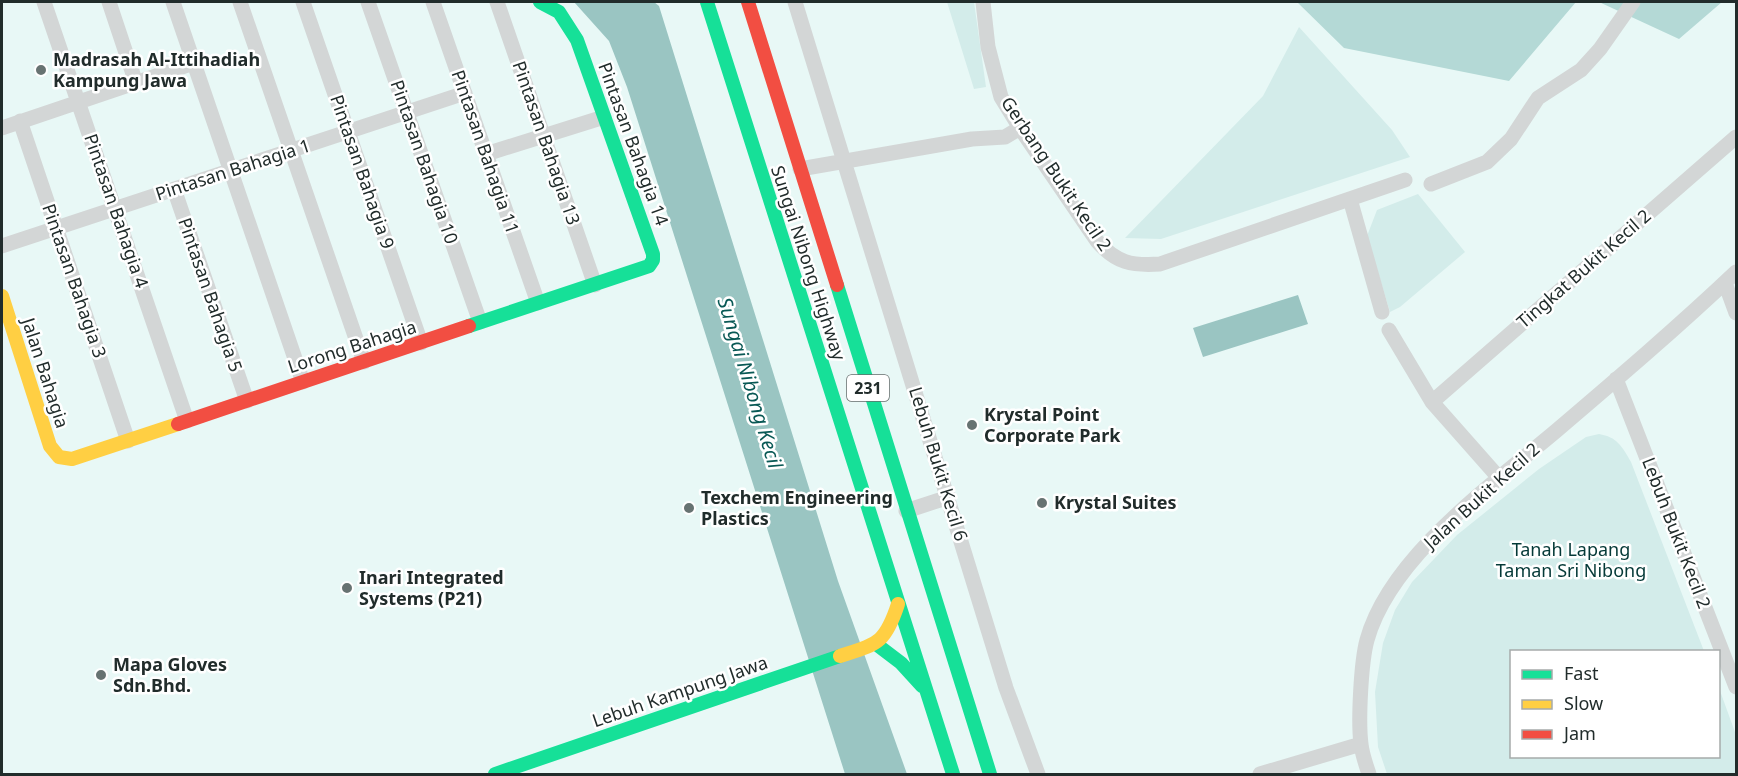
<svg xmlns="http://www.w3.org/2000/svg" width="1738" height="776" viewBox="0 0 1738 776" font-family="'Noto Sans',sans-serif">
<style>
.green{fill:#d3ecea}
.forest{fill:#b4d9d6}
.water{fill:#9ac5c2}
.lines{fill:none;stroke-linecap:round;stroke-linejoin:round}
.street{stroke:#d3d6d6;stroke-width:15}
.fast{stroke:#16e098;stroke-width:14}
.slow{stroke:#ffcf43;stroke-width:14}
.jam{stroke:#f24e42;stroke-width:14}
.poi-dot{fill:#677372;stroke:#fff;stroke-width:2}
.labels{text-anchor:middle;stroke-width:5;stroke-linejoin:round;paint-order:stroke}
.shield{fill:#fff;stroke:#646b6b;stroke-width:1.5}
.shield-label{font-size:16px;font-weight:bold;fill:#212c2b}
.poi-label{font-size:18px;font-weight:bold;fill:#212c2b;stroke:#fff;text-anchor:start}
.street-label{font-size:18px;fill:#212c2b;stroke:#fff}
.park-label{font-size:18px;fill:#043937;stroke:#fff}
.water-label{font-size:20px;font-style:italic;fill:#095955;stroke:#fff}
</style>
<rect width="100%" height="100%" fill="#e8f8f6"/>
<!-- green -->
<path class="green" d="M947,2H974L986,87L974,89Z
M1299,27L1392,130L1410,157L1161,239L1125,238L1263,96Z
M1418,194L1465,252L1400,307L1390,312L1367,236L1377,210Z
M1599,434C1617,437 1622,446 1631,462L1704,651L1512,652V756H1718L1719,688L1736,735V774H1387L1378,747L1375,692L1383,643L1395,610L1412,582L1457,535L1539,469L1586,437Z"/>
<!-- forest -->
<path class="forest" d="M1297,2H1576L1509,81L1344,48Z
M1599,2H1722L1679,39Z"/>
<!-- water -->
<path class="water" d="M574,2H654L659,6L838,581L907,774H845L627,87L609,41Z
M1298,295L1308,324L1203,357L1193,328Z"/>
<g class="lines">
<!-- street -->
<path class="street" d="M44,2L187,421
M109,2L136,83
M173,2L303,382
M240,2L364,362
M303,2L421,343
M368,2L480,322
M433,2L538,303
M497,2L595,285
M795,2L1006,688L1038,774
M983,2L988,47L1001,97L1020,128L1097,241C1116,263 1132,266 1160,264L1405,180
M20,121L128,441
M2,128L194,63
M486,154L604,117
M800,169L972,139L1005,137L1020,128
M1431,184L1487,162L1511,139L1538,98L1581,70L1600,49L1633,2
M174,189L247,401
M1350,199L1382,312
M2,246L465,93
M1725,283L1736,313
M1389,330L1432,402L1500,479
M1616,379L1736,687
M1432,402L1736,137
M906,511L949,497
M1260,774L1361,744
M1369,774C1366,765 1362,754 1361,744C1358,721 1361,662 1367,640C1390,557 1492,485 1556,431C1617,379 1678,327 1736,272"/>
<!-- fast -->
<path class="fast" d="M707,2L953,774
M837,285L990,774
M469,326L649,266L653,260V254L577,40L559,12L540,2
M876,644L901,663L922,686
M495,774L840,656"/>
<!-- slow -->
<path class="slow" d="M2,296L50,446L59,457L72,459L178,424
M840,656C877,644 885,644 898,604"/>
<!-- jam -->
<path class="jam" d="M748,2L837,285
M178,424L469,326"/>
</g>
<!-- markers -->
<g class="poi-dot">
<circle cx="41" cy="70" r="6"/>
<circle cx="972" cy="425" r="6"/>
<circle cx="1042" cy="503" r="6"/>
<circle cx="689" cy="508" r="6"/>
<circle cx="347" cy="588" r="6"/>
<circle cx="101" cy="675" r="6"/>
</g>
<g class="labels">
<!-- shield labels -->
<rect class="shield" x="847" y="375" width="42" height="26" rx="4.5"/>
<g class="shield-label">
<text x="868" y="394">231</text>
</g>
<!-- poi labels -->
<g class="poi-label">
<text x="53" y="66">Madrasah Al-Ittihadiah<tspan x="53" dy="21">Kampung Jawa</tspan></text>
<text x="984" y="421">Krystal Point<tspan x="984" dy="21">Corporate Park</tspan></text>
<text x="701" y="504">Texchem Engineering<tspan x="701" dy="21">Plastics</tspan></text>
<text x="1054" y="509">Krystal Suites</text>
<text x="359" y="584">Inari Integrated<tspan x="359" dy="21">Systems (P21)</tspan></text>
<text x="113" y="671">Mapa Gloves<tspan x="113" dy="21">Sdn.Bhd.</tspan></text>
</g>
<!-- street labels -->
<g class="street-label">
<text transform="translate(546 143) rotate(71)" y="6">Pintasan Bahagia 13</text>
<text transform="translate(633 144) rotate(70)" y="6">Pintasan Bahagia 14</text>
<text transform="translate(485 152) rotate(71)" y="6">Pintasan Bahagia 11</text>
<text transform="translate(424 162) rotate(71)" y="6">Pintasan Bahagia 10</text>
<text transform="translate(233 170) rotate(-18)" y="6">Pintasan Bahagia 1</text>
<text transform="translate(362 172) rotate(71)" y="6">Pintasan Bahagia 9</text>
<text transform="translate(1056 174) rotate(56)" y="6">Gerbang Bukit Kecil 2</text>
<text transform="translate(116 211) rotate(71)" y="6">Pintasan Bahagia 4</text>
<text transform="translate(808 263) rotate(72)" y="6">Sungai Nibong Highway</text>
<text transform="translate(1584 269) rotate(-41)" y="6">Tingkat Bukit Kecil 2</text>
<text transform="translate(74 281) rotate(71)" y="6">Pintasan Bahagia 3</text>
<text transform="translate(210 295) rotate(71)" y="6">Pintasan Bahagia 5</text>
<text transform="translate(352 347) rotate(-18)" y="6">Lorong Bahagia</text>
<text transform="translate(45 373) rotate(72)" y="6">Jalan Bahagia</text>
<text transform="translate(938 464) rotate(73)" y="6">Lebuh Bukit Kecil 6</text>
<text transform="translate(1482 496) rotate(-42)" y="6">Jalan Bukit Kecil 2</text>
<text transform="translate(1676 533) rotate(69)" y="6">Lebuh Bukit Kecil 2</text>
<text transform="translate(680 692) rotate(-19)" y="6">Lebuh Kampung Jawa</text>
</g>
<!-- park labels -->
<g class="park-label">
<text x="1571" y="556">Tanah Lapang<tspan x="1571" dy="21">Taman Sri Nibong</tspan></text>
</g>
<!-- water labels -->
<g class="water-label">
<text transform="translate(750 383) rotate(73)" y="7">Sungai Nibong Kecil</text>
</g>
</g>
<!-- border -->
<rect width="1738" height="776" fill="none" stroke="#212c2b" stroke-width="6"/>
<!-- legend -->
<rect x="1510" y="650" width="210" height="108" fill="#ffffff" stroke="#a6abaa" stroke-width="1.5"/>
<rect x="1522" y="670" width="30" height="9" fill="#16e098" stroke="#a6abaa" stroke-width="1.5"/>
<text x="1564" y="680" font-size="18" fill="#212c2b">Fast</text>
<rect x="1522" y="700" width="30" height="9" fill="#ffcf43" stroke="#a6abaa" stroke-width="1.5"/>
<text x="1564" y="710" font-size="18" fill="#212c2b">Slow</text>
<rect x="1522" y="730" width="30" height="9" fill="#f24e42" stroke="#a6abaa" stroke-width="1.5"/>
<text x="1564" y="740" font-size="18" fill="#212c2b">Jam</text>
</svg>
